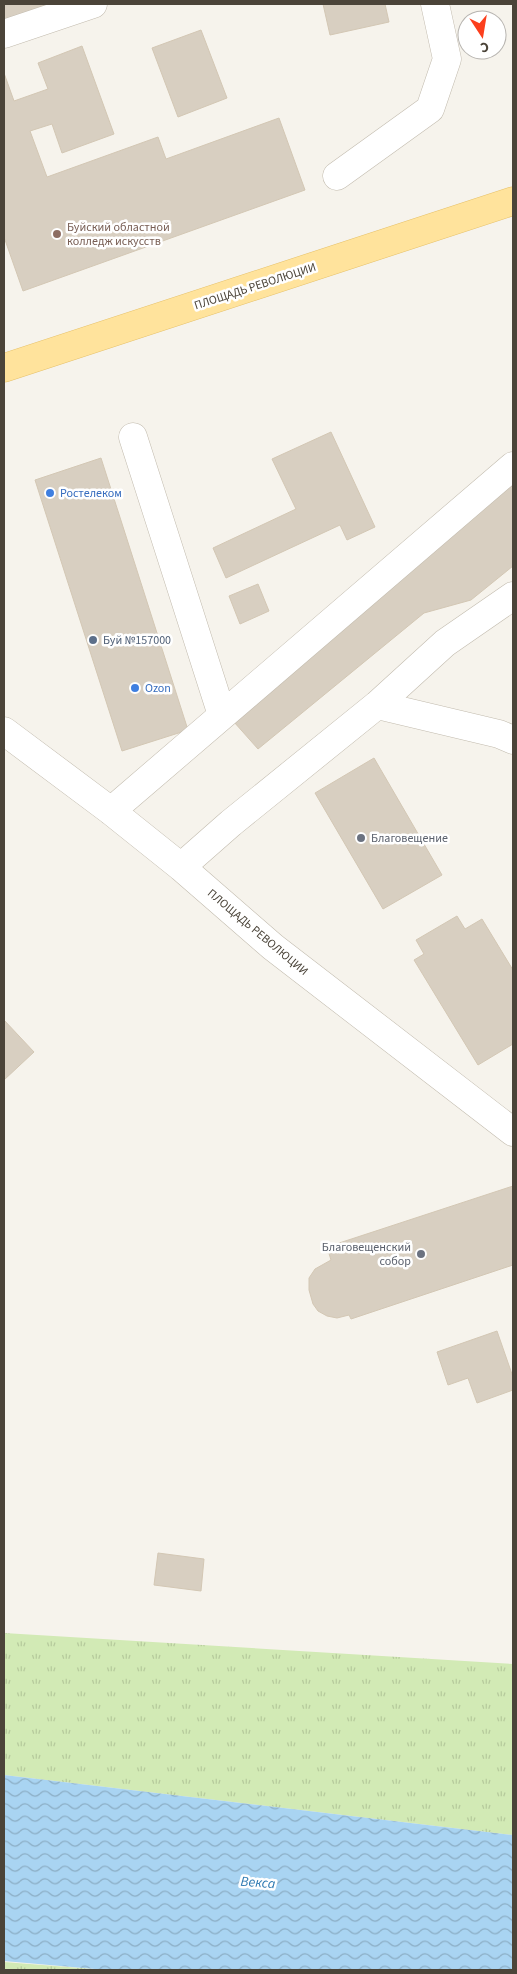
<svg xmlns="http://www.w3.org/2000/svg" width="517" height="1974" viewBox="0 0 517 1974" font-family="'Source Sans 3',sans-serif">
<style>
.grass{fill:url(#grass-tufts)}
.water{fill:url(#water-waves)}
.building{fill:#d8cfc1;stroke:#d3c7b4}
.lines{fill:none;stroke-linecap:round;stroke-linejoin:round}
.minor-casing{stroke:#c2bbae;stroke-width:29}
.major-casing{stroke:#e6c16a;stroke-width:29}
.minor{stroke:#fff;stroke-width:28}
.major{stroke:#ffe39c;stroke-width:28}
.education-dot{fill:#8d6e63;stroke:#fff;stroke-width:2}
.shop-dot{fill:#3f7fe0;stroke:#fff;stroke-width:2}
.service-dot{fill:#5c6f8a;stroke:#fff;stroke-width:2}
.worship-dot{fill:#6b7280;stroke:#fff;stroke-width:2}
.labels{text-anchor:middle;stroke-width:5;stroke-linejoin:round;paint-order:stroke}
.education-label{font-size:12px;fill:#785e54;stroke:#fff;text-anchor:start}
.street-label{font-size:12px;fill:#4b4439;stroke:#fff}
.shop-label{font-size:12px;fill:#366cbe;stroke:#fff;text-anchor:start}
.service-label{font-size:12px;fill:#4e5e75;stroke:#fff;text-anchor:start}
.worship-label{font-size:12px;fill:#5b616d;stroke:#fff;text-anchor:start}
.water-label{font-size:14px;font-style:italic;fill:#2e7ab2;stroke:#fff}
</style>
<defs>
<pattern id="grass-tufts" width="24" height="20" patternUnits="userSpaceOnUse" patternTransform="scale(1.25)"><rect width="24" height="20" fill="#d2eab5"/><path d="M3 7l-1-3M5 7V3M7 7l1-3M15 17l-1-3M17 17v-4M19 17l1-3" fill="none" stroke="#b6ca9c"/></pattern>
<pattern id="water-waves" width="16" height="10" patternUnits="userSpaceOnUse" patternTransform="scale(1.25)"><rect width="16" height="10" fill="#a9d4f2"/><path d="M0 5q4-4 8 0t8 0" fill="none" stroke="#8caec5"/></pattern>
</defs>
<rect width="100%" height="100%" fill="#f6f3ec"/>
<!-- grass -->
<path class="grass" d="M4,1633L513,1664V1835L4,1775Z
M4,1962L106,1970H4Z"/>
<!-- water -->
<path class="water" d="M4,1775L513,1835V1970H106L4,1961Z"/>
<!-- building -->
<path class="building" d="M4,4H50L4,21Z
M323,4H385L389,22L330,35Z
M201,30L227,98L178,117L152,48Z
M82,46L114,134L62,153L52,124L30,131L47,177L158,137L166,159L279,118L305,190L23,291L4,237V73L14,101L48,89L38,63Z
M331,432L375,527L347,540L340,525L226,578L213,548L296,509L272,459Z
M101,458L188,730L122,751L35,480Z
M513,484V566L471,600L424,613L258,749L234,722Z
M258,584L269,611L240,624L229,596Z
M374,758L442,875L383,909L315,793Z
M457,916L465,929L482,919L513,970V1044L478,1065L414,960L424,954L416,940Z
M4,1020L34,1052L4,1080Z
M513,1186V1265L351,1319L349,1315L337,1318L327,1316L318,1311L313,1304L309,1290V1278L315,1269L331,1260L327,1247Z
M497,1331L513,1377V1390L477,1403L468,1378L448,1385L437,1352Z
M158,1553L204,1559L201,1591L154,1585Z"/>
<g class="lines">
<!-- minor casing -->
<g class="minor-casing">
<path id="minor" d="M4,34L93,4
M337,176L430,109L447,59L435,4
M133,437L222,715
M377,705L499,734L513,740
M4,731L111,811L181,867L273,947L513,1132
M111,811L513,466
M181,867L231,823L377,705L445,643L513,596"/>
</g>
<!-- major casing -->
<g class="major-casing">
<path id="major" d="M4,368L513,201"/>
</g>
<!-- minor -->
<use href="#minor" class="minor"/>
<!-- major -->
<use href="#major" class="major"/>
</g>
<!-- markers -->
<circle class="education-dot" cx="57" cy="234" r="5"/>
<g class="shop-dot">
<circle cx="50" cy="493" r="5"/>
<circle cx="135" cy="688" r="5"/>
</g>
<circle class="service-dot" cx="93" cy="640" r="5"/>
<g class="worship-dot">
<circle cx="361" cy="838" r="5"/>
<circle cx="421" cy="1254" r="5"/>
</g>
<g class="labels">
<!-- education labels -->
<g class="education-label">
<text x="67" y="231">Буйский областной<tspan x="67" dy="14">колледж искусств</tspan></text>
</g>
<!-- street labels -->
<g class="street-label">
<text transform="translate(255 286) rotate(-18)" y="4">ПЛОЩАДЬ РЕВОЛЮЦИИ</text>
<text transform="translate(258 932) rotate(40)" y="4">ПЛОЩАДЬ РЕВОЛЮЦИИ</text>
</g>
<!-- shop labels -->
<g class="shop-label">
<text x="60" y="497">Ростелеком</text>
<text x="145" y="692">Ozon</text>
</g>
<!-- service labels -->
<g class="service-label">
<text x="103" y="644">Буй №157000</text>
</g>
<!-- worship labels -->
<g class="worship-label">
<text x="371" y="842">Благовещение</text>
<text x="411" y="1251" text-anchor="end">Благовещенский<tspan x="411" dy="14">собор</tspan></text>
</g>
<!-- water labels -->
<g class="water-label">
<text transform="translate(258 1882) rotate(4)" y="5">Векса</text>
</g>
</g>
<!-- border -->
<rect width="517" height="1974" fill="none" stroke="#4b4439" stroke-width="10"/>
<!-- north arrow -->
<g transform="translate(482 35) rotate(168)"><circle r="24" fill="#ffffff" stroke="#b7b4b0"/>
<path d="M0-4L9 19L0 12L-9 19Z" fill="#fc3f1d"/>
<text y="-8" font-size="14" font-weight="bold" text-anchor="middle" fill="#4b4439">С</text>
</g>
</svg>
